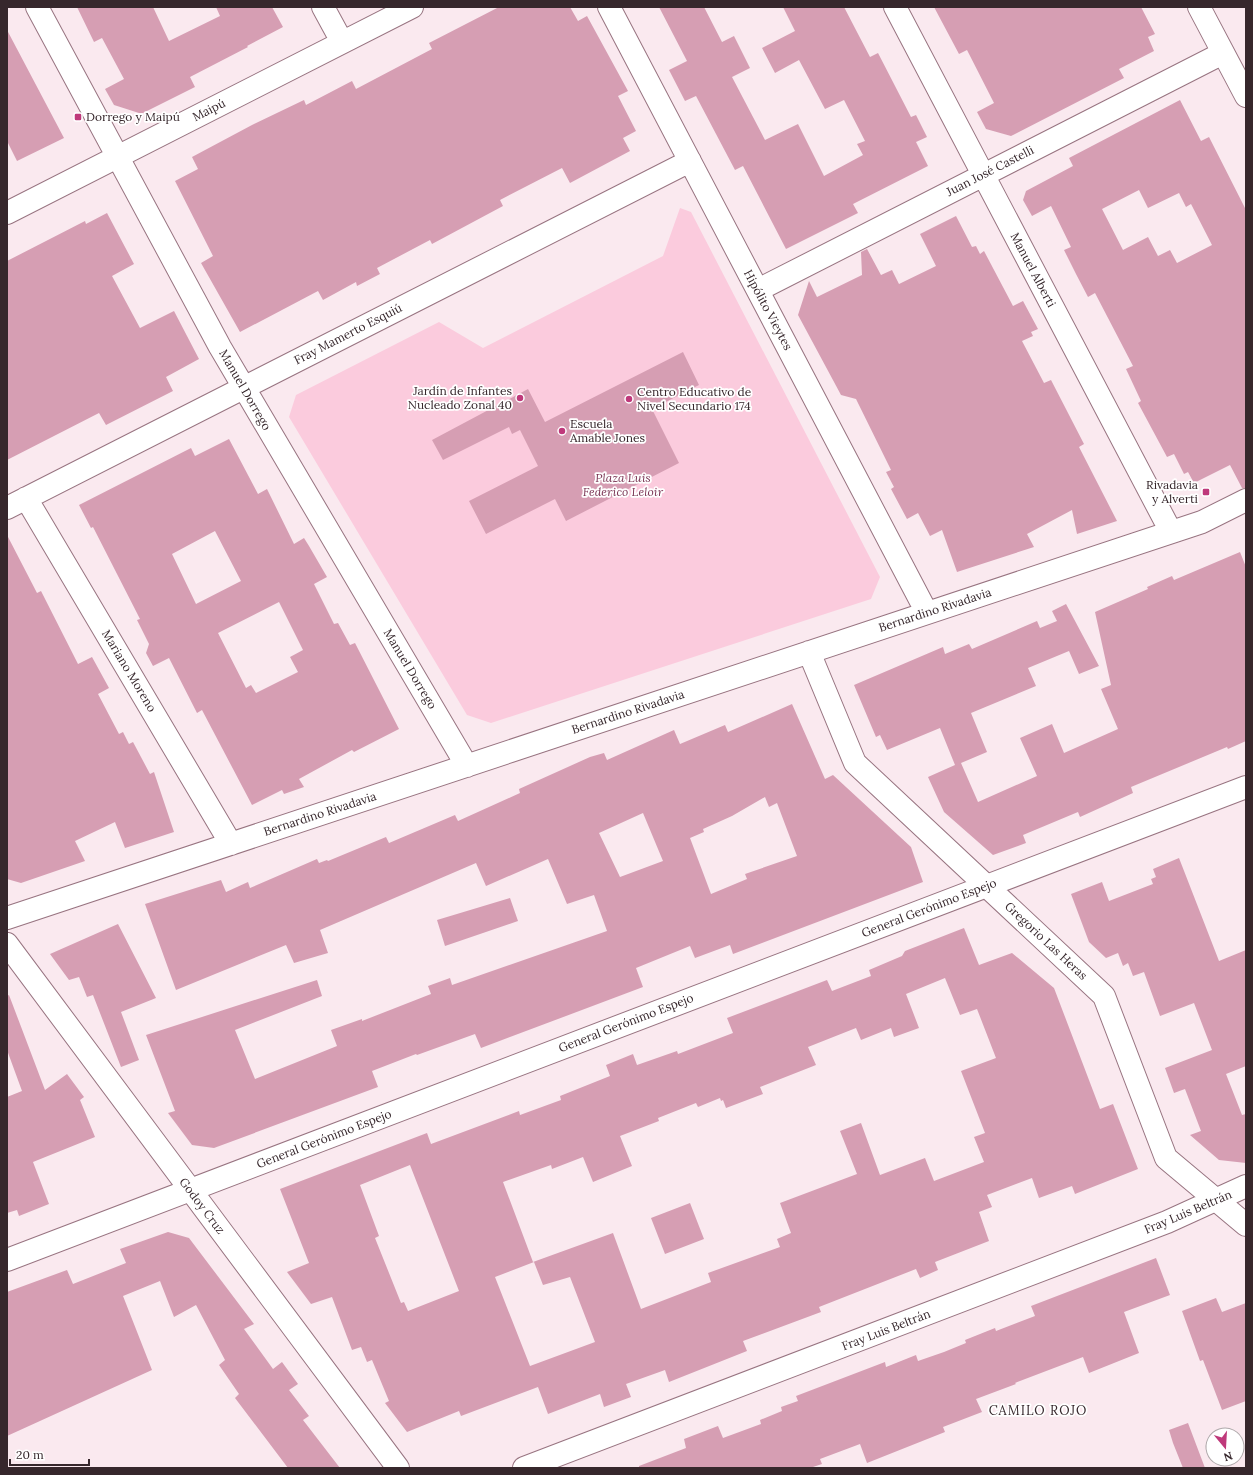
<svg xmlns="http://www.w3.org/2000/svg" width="1253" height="1475" viewBox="0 0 1253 1475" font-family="Lora,serif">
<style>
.green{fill:#fbcbdd}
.building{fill:#d69eb3;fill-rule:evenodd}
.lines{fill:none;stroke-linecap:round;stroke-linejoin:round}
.minor-casing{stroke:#987481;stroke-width:24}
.minor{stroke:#fff;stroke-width:22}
.poi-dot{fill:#bf397b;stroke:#fff;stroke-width:1.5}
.labels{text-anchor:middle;stroke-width:3.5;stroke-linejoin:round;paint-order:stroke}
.street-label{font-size:12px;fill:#36272c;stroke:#fff}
.poi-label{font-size:12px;fill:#36272c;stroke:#fff;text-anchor:start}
.park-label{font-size:12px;font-style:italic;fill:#7b3655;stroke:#fff}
.neighbourhood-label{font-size:13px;letter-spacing:1px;fill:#36272c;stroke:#fff}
</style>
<rect width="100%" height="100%" fill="#fae9ef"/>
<!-- green -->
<path class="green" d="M680,208L691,212L880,577L871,599L491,723L467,715L289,417L296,395L439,322L483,348L663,256Z"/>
<!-- building -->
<path class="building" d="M77,7H153L169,41L220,16L216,7H272L283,27L247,46L248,47L190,77L195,87L143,113H139L114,105L105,89L124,79L102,38L94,42Z
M499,7H570L578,21L587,16L628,91L618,96L636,131L623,138L630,151L570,183L562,168L500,200L503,206L432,244L430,240L377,268L380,274L357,286L356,282L323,300L318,291L240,332L201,263L213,256L175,181L198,169L192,157L252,125L304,100L306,105L352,81L356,89L432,49L429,43Z
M659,7H704L722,42L734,36L750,68L732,77L765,140L798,124L824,176L863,155L857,144L865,141L844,100L825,109L799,60L775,73L762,48L795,31L783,7H844L870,57L878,53L911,117L916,115L927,137L916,142L928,166L853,204L858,213L786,249L743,166L735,170L696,96L685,101L669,70L687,61Z
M934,7H1141L1155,34L1148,37L1154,51L1119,69L1124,78L1011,136L986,129L977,112L994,103L967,50L959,54Z
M7,30L64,138L17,161L7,141Z
M1180,100L1201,141L1209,137L1246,210V488H1242L1230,465L1194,483L1188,472L1184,474L1174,454L1167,457L1138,403L1141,401L1126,369L1133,366L1095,293L1088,297L1076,274L1064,250L1071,247L1051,206L1032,216L1023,200L1026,191L1073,166L1069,158ZM1139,190L1148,208L1179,193L1186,207L1191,204L1212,245L1177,263L1170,250L1158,256L1148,237L1123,250L1102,209Z
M107,213L134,264L112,276L140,328L174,311L199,359L166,377L173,391L106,425L99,413L7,460V261L85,221L86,224Z
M956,216L972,247L976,246L980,254L984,251L1013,306L1023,301L1038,329L1031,332L1033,336L1022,341L1044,383L1051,380L1084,444L1079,447L1117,521L1077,534L1072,510L1027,534L1034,547L957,572L942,530L930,536L918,513L907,519L891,489L894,487L886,472L891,470L856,399L841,395L798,315L809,281L817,297L862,275L861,252L867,249L881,275L892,270L899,284L936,266L920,234Z
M683,352L699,385L652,409L679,463L566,521L555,499L486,534L469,501L538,466L520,430L512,434L509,427L443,460L432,440L528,389L545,422Z
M229,439L258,494L267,489L294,544L304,538L309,546L327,577L314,584L334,624L338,623L350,645L355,643L399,729L354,752L352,750L299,779L304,787L284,794L282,790L252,805L202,710L197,713L169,658L153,666L146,653L149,644L137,620L140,619L93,527L91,528L79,505L191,448L195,456ZM215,531L241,581L196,604L172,554ZM279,602L303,650L290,657L298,672L256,693L251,685L246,688L218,633Z
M7,535L37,593L41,591L78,664L92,657L109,688L98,694L119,734L123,732L129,744L133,742L150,774L154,772L174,832L125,848L115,822L75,841L85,861L21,883L7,879Z
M1240,552L1246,567V741L1228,749L1227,747L1131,787L1133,793L1080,817L1078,812L1023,835L1026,843L993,855L944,812L928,777L955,765L940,728L887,750L880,735L876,737L854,685L943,647L945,654L969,644L972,649L1037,621L1040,628L1057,621L1052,611L1066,604L1099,666L1079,674L1069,651L1028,668L1036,686L971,713L987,752L961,763L978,802L1037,776L1020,738L1052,724L1064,753L1118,729L1101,689L1111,685L1095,612L1148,589L1147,587L1172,576L1174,580Z
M792,704L825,779L833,775L911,847L923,882L733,954L730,945L695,958L690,946L636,968L643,987L481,1048L475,1034L417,1055L416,1054L372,1071L378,1087L214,1148L192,1145L168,1113L175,1111L146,1035L317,980L322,996L235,1030L255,1079L337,1046L331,1030L362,1019V1021L431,994L428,986L450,978L452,985L607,931L594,895L567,904L548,859L486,886L476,863L320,930L328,953L294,963L286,945L176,990L145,904L221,880L226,892L248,882L250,888L317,859L319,863L327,860L328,861L386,837L389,843L455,815L458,821L520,793L519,789L590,757L604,753L607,760L674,730L680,744L725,725L728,732ZM765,797L769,807L777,803L797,856L745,874L747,879L711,894L690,838L704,832L703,829L732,816ZM643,813L663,861L620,877L599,833Z
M1179,858L1219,961L1246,950V1066L1226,1074L1242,1115L1246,1114V1163L1219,1160L1190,1135L1201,1131L1185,1089L1174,1093L1165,1068L1212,1050L1194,1003L1160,1016L1144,972L1133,976L1128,963L1123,966L1118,953L1106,958L1089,942L1071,894L1102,882L1109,901L1153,884L1151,879L1156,877L1153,869Z
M510,898L518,921L445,946L437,920Z
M118,924L156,998L121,1012L139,1060L121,1067L93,995L87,997L79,977L69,980L50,954Z
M964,928L979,965L1012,953L1054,988L1100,1109L1113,1104L1138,1169L1075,1194L1072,1186L1039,1198L1032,1178L987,1195L992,1207L979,1212L989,1241L935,1262L938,1270L920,1278L916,1269L819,1307L821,1312L743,1341L747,1351L669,1382L665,1370L626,1384L631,1397L604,1407L600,1394L548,1414L538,1387L461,1416L459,1411L407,1432L385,1403L389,1401L372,1360L367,1362L361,1347L352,1350L332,1297L311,1304L287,1272L309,1263L280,1189L427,1133L431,1144L519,1111L520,1115L561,1100L560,1096L610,1076L606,1065L633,1054L637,1065L677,1051L678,1054L733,1033L727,1018L827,980L832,991L871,976L869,970L902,956L905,951ZM945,978L960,1015L977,1009L996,1058L961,1071L985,1133L974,1137L984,1162L934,1181L925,1158L880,1175L861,1123L840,1131L857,1174L780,1203L791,1233L777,1239L780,1247L708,1273L711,1282L641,1309L613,1233L533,1262L503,1182L551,1165L552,1169L583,1157L593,1182L632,1166L620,1136L659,1121L658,1118L696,1103L698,1107L720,1098L721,1101L723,1100L726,1108L763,1094L760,1087L816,1065L808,1047L856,1028L861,1040L891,1028L894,1037L919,1028L906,994ZM410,1165L459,1291L408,1311L404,1302L401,1303L375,1238L379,1236L360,1185ZM534,1262L543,1285L570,1277L595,1342L530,1366L495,1277Z
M9,995L45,1090L67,1074L84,1097L80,1100L95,1137L33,1162L49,1204L19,1216L17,1210L7,1213V1097L22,1091L7,1050V996Z
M690,1203L704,1239L665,1254L651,1218Z
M168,1232L189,1238L254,1324L244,1329L273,1369L282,1362L298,1384L289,1390L309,1416L303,1420L340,1468H288L235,1398L239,1394L219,1365L225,1360L196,1305L174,1317L160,1281L123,1296L152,1370L7,1436V1292L67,1270L73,1284L126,1263L120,1249Z
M1156,1258L1170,1295L1124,1312L1139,1353L1089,1373L1083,1357L1015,1383L1016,1384L976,1399L982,1412L943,1427L945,1432L867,1463L860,1444L820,1459L822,1464L810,1468H639V1466L686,1448L684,1439L718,1426L723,1438L761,1424L760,1420L782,1411L781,1407L798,1401L796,1396L885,1362L886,1367L916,1355L918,1361L944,1352L966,1343L965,1340L995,1328L996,1331L1035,1316L1031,1306Z
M1216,1298L1222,1312L1246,1303V1401L1222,1410L1203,1360L1200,1361L1182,1311Z
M1188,1423L1205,1468H1183L1173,1443L1169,1430Z"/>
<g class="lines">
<!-- minor casing -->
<g class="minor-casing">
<path id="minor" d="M37,7L220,347L467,766
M323,7L342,42
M609,7L927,613
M895,7L1171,532
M1199,7L1246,96
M7,213L412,7
M758,290L1223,53
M26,498L231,844
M7,508L690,161
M809,652L855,763L1104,996L1166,1158L1246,1225
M7,918L1202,522L1246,500
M7,944L398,1468
M7,1260L1246,787
M524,1468L1167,1222L1246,1186"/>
</g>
<!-- minor -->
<use href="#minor" class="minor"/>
</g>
<!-- markers -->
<g class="poi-dot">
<rect x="74" y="113" width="8" height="8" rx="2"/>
<circle cx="520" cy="398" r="4"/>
<circle cx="629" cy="399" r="4"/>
<circle cx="562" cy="431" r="4"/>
<rect x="1202" y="488" width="8" height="8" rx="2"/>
</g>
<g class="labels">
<!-- street labels -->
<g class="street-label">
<text transform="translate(209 110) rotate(-27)" y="4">Maipú</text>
<text transform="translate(990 171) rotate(-27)" y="4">Juan José Castelli</text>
<text transform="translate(1033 270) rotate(62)" y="4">Manuel Alberti</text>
<text transform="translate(768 310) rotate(62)" y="4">Hipólito Vieytes</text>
<text transform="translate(348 334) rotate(-27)" y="4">Fray Mamerto Esquiú</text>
<text transform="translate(245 390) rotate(60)" y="4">Manuel Dorrego</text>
<text transform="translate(935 610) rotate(-18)" y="4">Bernardino Rivadavia</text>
<text transform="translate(410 669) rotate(59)" y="4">Manuel Dorrego</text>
<text transform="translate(129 671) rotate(59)" y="4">Mariano Moreno</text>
<text transform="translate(628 712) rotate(-18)" y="4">Bernardino Rivadavia</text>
<text transform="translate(320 814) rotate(-18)" y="4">Bernardino Rivadavia</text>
<text transform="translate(929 908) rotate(-21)" y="4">General Gerónimo Espejo</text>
<text transform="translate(1046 941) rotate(43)" y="4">Gregorio Las Heras</text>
<text transform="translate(626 1023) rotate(-21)" y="4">General Gerónimo Espejo</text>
<text transform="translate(324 1139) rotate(-21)" y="4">General Gerónimo Espejo</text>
<text transform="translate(202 1206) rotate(53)" y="4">Godoy Cruz</text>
<text transform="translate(1188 1212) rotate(-23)" y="4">Fray Luis Beltrán</text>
<text transform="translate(886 1330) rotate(-21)" y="4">Fray Luis Beltrán</text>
</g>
<!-- poi labels -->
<g class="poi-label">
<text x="86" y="121">Dorrego y Maipú</text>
<text x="512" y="395" text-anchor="end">Jardín de Infantes<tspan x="512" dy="14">Nucleado Zonal 40</tspan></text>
<text x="637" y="396">Centro Educativo de<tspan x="637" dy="14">Nivel Secundario 174</tspan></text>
<text x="570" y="428">Escuela<tspan x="570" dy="14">Amable Jones</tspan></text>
<text x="1198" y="489" text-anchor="end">Rivadavia<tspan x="1198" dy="14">y Alverti</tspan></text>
</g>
<!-- park labels -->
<g class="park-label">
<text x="623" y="482">Plaza Luis<tspan x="623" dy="14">Federico Leloir</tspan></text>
</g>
<!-- neighbourhood labels -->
<g class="neighbourhood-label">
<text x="1038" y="1415">CAMILO ROJO</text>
</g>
</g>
<!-- border -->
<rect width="1253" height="1475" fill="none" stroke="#36272c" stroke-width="16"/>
<!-- north arrow -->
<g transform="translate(1225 1447) rotate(162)"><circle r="19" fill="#ffffff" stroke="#afa9ab"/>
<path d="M0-3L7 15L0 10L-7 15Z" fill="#bf397b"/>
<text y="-6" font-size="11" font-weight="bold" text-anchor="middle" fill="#36272c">N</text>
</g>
<!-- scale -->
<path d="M10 1459v6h79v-6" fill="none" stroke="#36272c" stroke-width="2"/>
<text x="16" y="1459" font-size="12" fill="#36272c" stroke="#ffffff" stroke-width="3" paint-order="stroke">20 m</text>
</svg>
